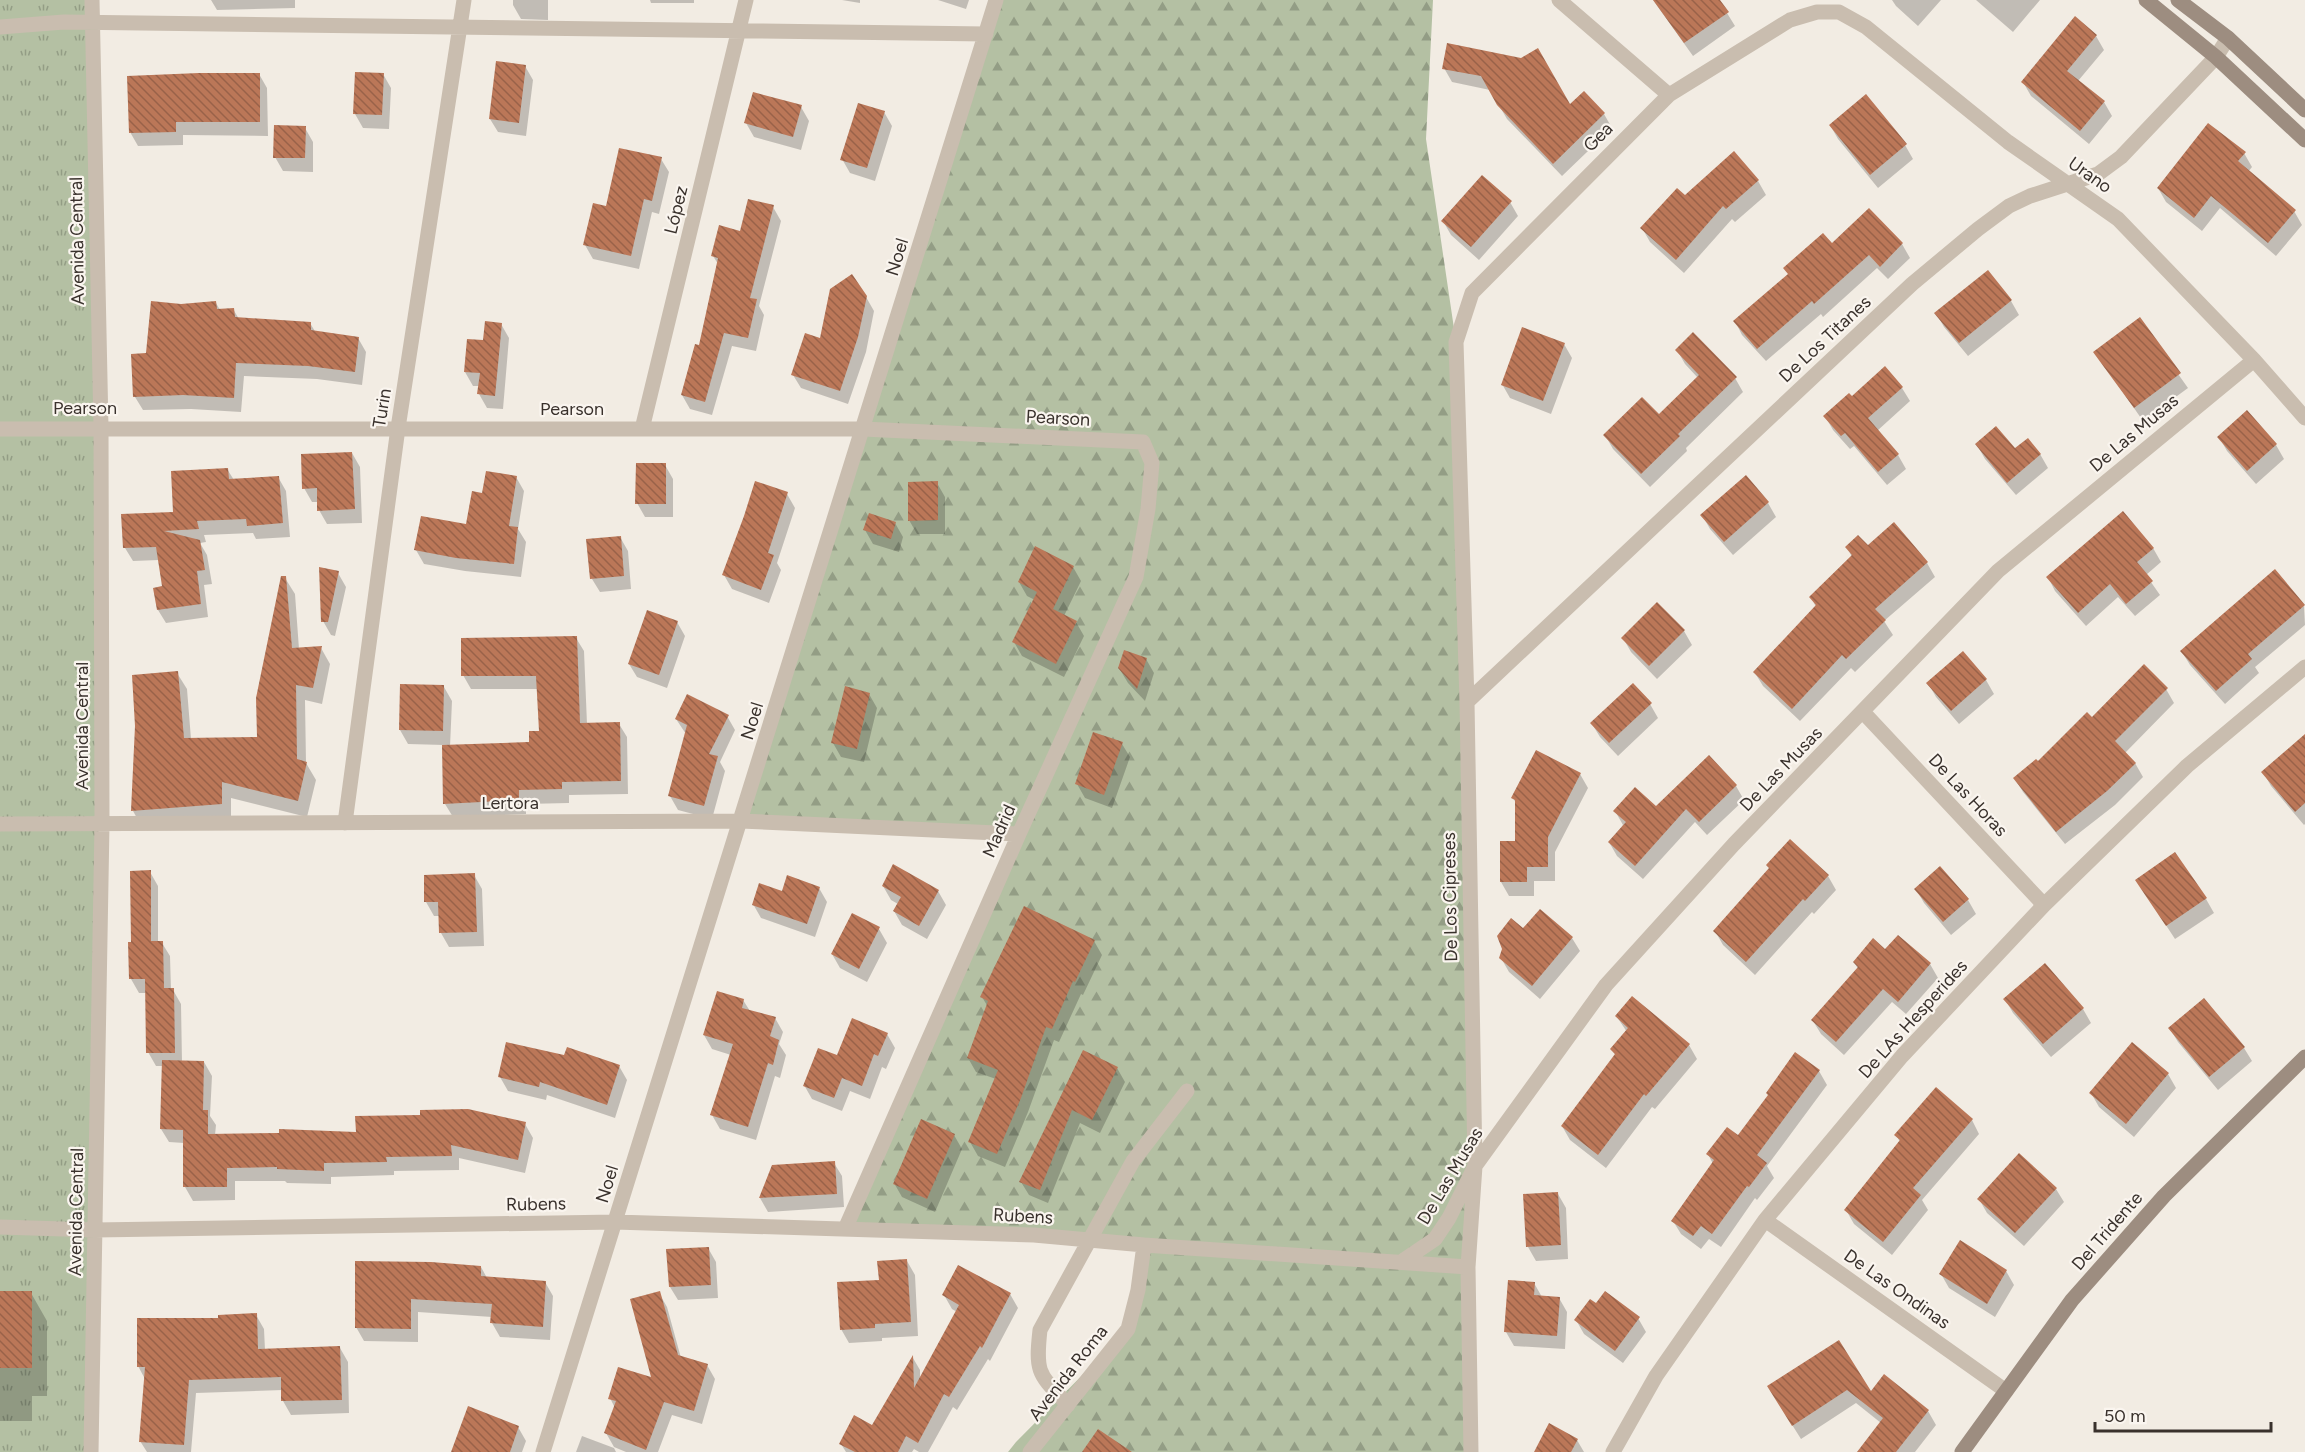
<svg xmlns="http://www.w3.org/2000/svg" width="2305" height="1452" viewBox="0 0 2305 1452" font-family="Figtree,sans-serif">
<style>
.grass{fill:url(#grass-tufts)}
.forest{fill:url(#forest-firs)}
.shadow{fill:#0003}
.building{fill:url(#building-back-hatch)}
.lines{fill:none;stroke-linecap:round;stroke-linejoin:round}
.street{stroke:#c9bdaf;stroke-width:15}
.secondary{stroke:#9d8d80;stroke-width:15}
.labels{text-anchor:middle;stroke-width:4.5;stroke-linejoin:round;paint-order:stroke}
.street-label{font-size:18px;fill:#39312c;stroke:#faf5ef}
</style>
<defs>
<pattern id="grass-tufts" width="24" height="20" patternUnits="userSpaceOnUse" patternTransform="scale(1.5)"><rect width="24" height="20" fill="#b4c0a3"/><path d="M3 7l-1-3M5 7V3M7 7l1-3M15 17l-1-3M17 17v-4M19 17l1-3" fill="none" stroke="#939d85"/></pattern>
<pattern id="forest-firs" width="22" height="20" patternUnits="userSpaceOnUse" patternTransform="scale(1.5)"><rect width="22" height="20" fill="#b4c0a3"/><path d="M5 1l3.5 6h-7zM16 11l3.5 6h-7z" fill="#939d85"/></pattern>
<pattern id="building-back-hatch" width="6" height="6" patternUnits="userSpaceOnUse" patternTransform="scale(1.5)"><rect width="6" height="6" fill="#bb7758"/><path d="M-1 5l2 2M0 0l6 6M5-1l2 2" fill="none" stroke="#996249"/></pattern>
</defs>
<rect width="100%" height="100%" fill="#f2ece3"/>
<!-- grass -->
<path class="grass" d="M0,0H98L102,563L91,1452H0Z"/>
<!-- forest -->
<path class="forest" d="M990,0H1433L1426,139L1456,342L1473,1452H1008L1016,1442L1128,1329L1144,1245L845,1229L1019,834L741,821Z"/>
<!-- shadow -->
<path class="shadow" d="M211,0H295V8L217,10Z
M513,0H548V20L521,19L513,5Z
M650,0H694V3H651Z
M842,0H860V3Z
M938,0H969L966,9Z
M1653,0H1719L1735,26L1693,56Z
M1892,0H1941L1918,26L1896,6Z
M1976,0H2040L2013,32Z
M2096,36L2104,50L2078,81L2104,102L2112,116L2089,144L2031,96L2023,82Z
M1448,45L1569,106L1604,114L1612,128L1562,176L1507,119L1490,90L1452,82L1444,68Z
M525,66L533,80L526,136L498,132L490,119Z
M259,74L267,88L268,136L183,135V145L138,146L130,132Z
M383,74L391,88L389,129L363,128L355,114Z
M801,107L809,121L801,150L754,137L746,123Z
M884,112L892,126L875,181L850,173L842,159Z
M1830,125L1905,145L1913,159L1878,188L1838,139Z
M305,128L313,142V172L283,171L275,157Z
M2244,153L2252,167L2248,172L2294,211L2302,225L2276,256L2220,208L2202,231L2166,202L2158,188Z
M661,159L669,172L659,214L652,212L639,269L593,259L585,245Z
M1758,181L1766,195L1735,222L1732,219L1684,273L1650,242L1642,228Z
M1510,202L1518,216L1479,260L1451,235L1443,221Z
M773,207L781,221L759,306L764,315L756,351L732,346L712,415L690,409L682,395L700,346L718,264L713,256Z
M1869,210L1902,244L1910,258L1888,279L1877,268L1823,317L1821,314L1766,361L1742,335L1735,321L1832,245Z
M1988,272L2011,301L2019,315L1968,356L1944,327L1936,313Z
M866,297L874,311L866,352L848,404L801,388L793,375L821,340Z
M216,303L220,310L233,309L239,319L310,323L316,333L358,338L366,352L362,385L317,379L244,376L241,412L191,409L143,410L135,397L148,355L181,306Z
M2139,319L2188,388L2143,421L2095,352Z
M501,324L509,338L503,409L487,408L479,394L480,386H473L465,372L484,342Z
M1564,344L1572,358L1551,414L1510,398L1502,384Z
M1677,350L1735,378L1743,392L1686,448L1687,451L1650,487L1613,449L1605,435L1659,416L1698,378L1685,364Z
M1902,388L1910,401L1877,431L1898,455L1906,469L1887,485L1854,446L1850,449L1833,430L1825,416L1852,398Z
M2247,412L2276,445L2284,459L2256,484L2227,451L2219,437Z
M1977,445L2040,454L2048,468L2016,495L1985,459Z
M352,453L360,467L362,523L327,524L319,510V502H312L304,488Z
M665,465L673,479V517H645L637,503Z
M227,469L234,480L278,477L286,491L290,537L256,539L253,533L204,535L206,542L200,543L207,555L212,584L204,585L208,617L166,623L158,610L163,588L159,560L133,561L125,548L175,513Z
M516,477L524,491L518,529L526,542L521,577L465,571L424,564L416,550L468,526L483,494Z
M937,483L945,497V534H917L909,520Z
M787,494L795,508L777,563L781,570L769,603L732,589L724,575Z
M1768,503L1776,517L1733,555L1710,529L1702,515Z
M895,523L903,537L899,552L873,544L865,530Z
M620,537L628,551L631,589L600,592L592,579Z
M1847,547H1867L1927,563L1935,577L1884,621L1893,635L1855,672L1851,668L1800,721L1763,686L1755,673L1816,607L1811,597L1852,557Z
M2153,548L2161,562L2146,575L2160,595L2135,616L2118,597L2086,626L2055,591L2048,577Z
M1073,567L1081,581L1064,616L1076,622L1084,636L1064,677L1022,656L1014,642L1035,600L1027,596L1019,582Z
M338,573L346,587L335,636L331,635L323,621Z
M285,578L295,594L299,649L321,648L330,664L322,704L305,700L306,763L316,780L307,817L231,798V820L142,827L133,811L177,673L187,689L191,739H259Z
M2304,606L2305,625L2255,667L2259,673L2225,704L2190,665L2182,652Z
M677,622L685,636L667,688L637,677L629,664Z
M1684,631L1692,645L1657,679L1631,652L1623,638Z
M576,638L584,651L587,724H619L627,737L628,794L569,795V803L526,804V814L453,817L445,804L444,745L408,744L400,730L444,687L452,701L450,747L531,743L540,732L539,689H471L463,675Z
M1146,659L1154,673L1145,701L1128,683L1119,668Z
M1986,680L1994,694L1959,724L1936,697L1928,683Z
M2166,689L2174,703L2125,753L2135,763L2143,777L2115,805L2065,844L2023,792L2015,779L2038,763Z
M869,694L877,708L864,762L841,757L833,743Z
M1650,704L1658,718L1618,756L1600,737L1592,724Z
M727,716L735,730L720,762L725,771L712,819L678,810L670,796L686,734L676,719Z
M2305,736V824L2304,825L2271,786L2263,772Z
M1122,744L1130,757L1112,808L1085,798L1077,784Z
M1709,757L1736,786L1744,800L1707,835L1695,822L1643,879L1617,856L1609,842L1623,825L1615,811L1656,808Z
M1580,774L1588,788L1555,852V881H1534V896H1509L1501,882L1516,843L1517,805L1513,798Z
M1770,870L1828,876L1836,890L1814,914L1812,912L1755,975L1723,945L1715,931Z
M150,872L158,886V943H162L170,956L171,990H173L181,1004L182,1062H204L212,1076L210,1116L216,1125L215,1135L357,1134L525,1124L533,1138L525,1173L459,1158V1170L394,1171V1175L331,1177V1184L287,1183L285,1181H235V1200L193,1201L185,1187L184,1143L169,1142L161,1129L163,1066H156L148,1052L147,993H139L131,979L130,943H133Z
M474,875L482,889L484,946L449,947L441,933L440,916H434L426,902Z
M2137,881L2206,899L2214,913L2175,939Z
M883,886L938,891L946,905L927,939L902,925L894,911L898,904L891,900Z
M819,888L827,902L815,937L761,918L753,904L783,893Z
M1916,889L1968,900L1976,914L1951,935L1924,903Z
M852,915L879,929L887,943L867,982L840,968L832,954Z
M1523,931L1572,938L1580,951L1540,999L1509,972L1501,958Z
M1899,937L1930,964L1938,978L1906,1014L1892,1002L1844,1055L1821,1034L1813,1021L1858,969L1854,962L1886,951Z
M1094,941L1102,955L1083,995L1081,994L1059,1042L1054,1040L1028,1112L1005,1167L978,1156L970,1142L996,1079L976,1072L968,1058L988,1007L982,997Z
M2044,965L2083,1009L2091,1023L2051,1057L2013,1013L2005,999Z
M743,1000L750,1011L775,1018L783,1032L779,1044L786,1055L780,1078L775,1076L756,1140L720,1129L712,1115L731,1055L712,1049L704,1035Z
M1617,1017L1689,1045L1697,1059L1655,1109L1652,1107L1606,1168L1570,1140L1562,1126L1616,1056L1612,1050L1627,1032Z
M2170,1029L2244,1048L2252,1061L2218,1090L2178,1042Z
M887,1034L895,1048L886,1069L882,1067L870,1099L850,1091L842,1111L812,1099L804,1085L838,1057Z
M1084,1052L1117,1068L1125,1082L1100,1133L1080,1123L1048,1203L1029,1195L1021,1182Z
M619,1066L627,1080L615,1118L547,1095L546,1100L508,1091L500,1077Z
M1819,1071L1827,1085L1767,1166L1774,1178L1757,1200L1755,1198L1721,1247L1709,1239L1701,1249L1681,1234L1673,1221L1713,1164L1708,1154L1738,1137Z
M2168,1074L2176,1088L2134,1137L2099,1107L2091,1093Z
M1972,1120L1979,1134L1922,1200L1928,1210L1892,1255L1854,1224L1846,1210L1900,1142L1896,1135Z
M954,1135L962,1149L935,1212L902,1197L894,1183Z
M834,1163L842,1176L844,1207L768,1212L760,1198L773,1166Z
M2056,1189L2064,1202L2024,1246L1987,1213L1979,1199Z
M1558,1194L1566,1208L1568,1259L1536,1261L1528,1247Z
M708,1248L716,1262L718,1298L678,1300L670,1287Z
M907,1261L915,1275L918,1336L882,1338V1341L849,1343L841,1329L880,1282Z
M357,1263L481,1267L487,1278L545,1282L553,1296L550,1340L500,1337L492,1323V1317L418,1312V1342L364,1341L356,1327Z
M2006,1271L2014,1285L1995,1317L1949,1288L1941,1274Z
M1534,1283L1542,1297L1559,1298L1567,1312L1565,1349L1514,1346L1506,1332Z
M0,1293H31L47,1321V1396H32V1421H0Z
M659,1293L667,1307L681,1358L707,1365L715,1379L702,1424L672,1415L658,1452H626L614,1447L606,1433L615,1408L610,1398L653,1380Z
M1010,1294L1018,1308L990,1361L988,1359L957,1410L953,1407L928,1452H919L914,1449L912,1452H846L841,1444L873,1427L913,1358L920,1370V1380L957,1312L952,1309L944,1295Z
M1596,1305L1638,1318L1646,1332L1623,1363L1584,1334L1576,1320Z
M256,1315L264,1329L265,1350L340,1348L348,1362L349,1413L291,1415L283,1401V1390L196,1393L191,1452H147L140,1441L145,1379L138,1366L219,1320Z
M1839,1342L1871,1393L1928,1411L1936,1425L1915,1452H1859L1881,1423L1856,1403L1801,1439L1777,1401Z
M518,1427L526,1441L522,1452H455Z
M582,1436L614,1448L616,1452H576Z
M1577,1440L1584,1452H1536Z"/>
<!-- building -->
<path class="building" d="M1653,0H1720L1729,12L1684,43Z
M2075,16L2097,35L2067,71L2105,101L2080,131L2021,82Z
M1447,43L1521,58L1538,48L1570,104L1584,91L1605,113L1553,164L1497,105L1481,76L1442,69Z
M496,61L526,65L519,123L489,119Z
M355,72L384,73L382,115L353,114Z
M199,73H260V122H176V132L129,133L127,76Z
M753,92L802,105L793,137L744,123Z
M1866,94L1907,144L1870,175L1829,125Z
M858,103L885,111L867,168L840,160Z
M2208,123L2246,152L2238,161L2296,210L2268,243L2211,196L2194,218L2157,188Z
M274,125L306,126L305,158H273Z
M619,148L662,157L652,201L644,199L631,256L583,245L593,203L606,206Z
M1734,151L1759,180L1726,209L1723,206L1676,260L1640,228L1677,188L1685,195Z
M1482,175L1512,201L1471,247L1441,221Z
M748,199L774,205L750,298L757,299L748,338L724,333L705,402L681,395L695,344L699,345L718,258L711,256L719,225L740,231Z
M1869,208L1903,243L1880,267L1869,255L1814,304L1812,301L1757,349L1733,321L1788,274L1783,268L1823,233L1832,243Z
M1988,270L2012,300L1959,343L1934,313Z
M852,274L867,296L858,337L840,391L791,375L805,333L820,338L830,289Z
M151,301L181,304L216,301L217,309L234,308L235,317L311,322V330L359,337L355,372L308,366L236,363L234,398L183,395L133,397L131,354L146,353Z
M2140,317L2181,373L2134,408L2093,352Z
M485,321L502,323L495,396L477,394L480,373L464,372L467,339L483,340Z
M1522,327L1565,343L1543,401L1501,385Z
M1693,332L1737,377L1678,434L1680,436L1641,474L1603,435L1642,397L1659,414L1699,375L1675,350Z
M1885,366L1903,387L1868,418L1899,454L1878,472L1845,433L1841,436L1823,416L1849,393L1852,396Z
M2247,410L2277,444L2247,471L2217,437Z
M1996,426L2015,448L2028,438L2041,454L2007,483L1975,444Z
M352,452L355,509L317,511V488L302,489L301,454Z
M636,463H666V504H635Z
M228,468L229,479L279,476L283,523L247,526L246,519L197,521L199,529L164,531L200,540L205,570L197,571L201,604L157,610L153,588L162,586L156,547L123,548L121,514L173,512L171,471Z
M486,471L517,476L509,526L518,527L514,564L456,558L414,550L421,516L466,524L472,491L482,493Z
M1746,475L1769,502L1724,542L1700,515Z
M755,481L788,492L768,553L774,555L761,590L722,575L744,516Z
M938,481V520L908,521V482Z
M2123,511L2154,548L2137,562L2153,581L2126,604L2110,584L2078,613L2046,577Z
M869,513L896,522L891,539L863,530Z
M1894,522L1928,562L1875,609L1886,620L1846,659L1842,655L1792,709L1753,672L1816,605L1809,597L1852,555L1845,547L1858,535L1868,545Z
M621,536L624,576L590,579L586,539Z
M1035,546L1074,566L1053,609L1077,621L1056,664L1012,642L1037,592L1018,582Z
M319,567L339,571L328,622H321Z
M2275,569L2305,605L2248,654L2252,659L2216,691L2180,651Z
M281,576H286L292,648L322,646L313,688L296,685L297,759L307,762L298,801L222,782V804L131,811L135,726L132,675L178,671L184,738L257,737L256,698Z
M1657,602L1685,630L1649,666L1621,638Z
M647,610L678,621L659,675L628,664Z
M577,636L580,723L620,722L621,781L562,782V789L519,790V800L443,804L442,745L529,742V731H539L536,676H461V638Z
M1124,650L1147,658L1137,689L1118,668Z
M1963,651L1987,679L1951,711L1926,683Z
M2144,664L2168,688L2115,741L2136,763L2107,791L2056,832L2013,778L2036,759L2038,761L2087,712L2092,717Z
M1633,683L1652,703L1609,743L1590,723Z
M400,684L444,685L443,731L399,730Z
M845,686L870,693L857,749L831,743Z
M687,694L729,715L709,754L718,756L704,806L668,796L687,725L675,719Z
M1093,732L1123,742L1104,795L1075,784Z
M2305,734V803L2295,812L2261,772Z
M1536,750L1581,773L1548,837V867H1527V882H1500V841H1515V800L1511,798Z
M1709,755L1737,785L1699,822L1686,809L1635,866L1608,842L1626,822L1613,811L1635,787L1656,806Z
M1790,839L1829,875L1805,901L1803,899L1746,962L1713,931L1769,868L1766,865Z
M2175,852L2207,898L2166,926L2135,880Z
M893,864L939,890L919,926L893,911L901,897L882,886Z
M1940,866L1969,899L1943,922L1914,889Z
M151,870V941H163L164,988H174L175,1053H146L145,979H129L128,942H131L130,871Z
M475,873L477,932L439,933L438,902H424V875Z
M787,875L820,887L807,924L752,905L759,883L782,891Z
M1024,906L1095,940L1075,982L1073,981L1052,1029L1046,1027L1021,1098L997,1154L968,1142L998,1070L967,1058L988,1001L980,997Z
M1540,909L1573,937L1532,986L1499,958L1502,949L1497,936L1511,918L1523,928Z
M852,913L880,927L859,969L831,954Z
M1898,935L1931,963L1898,1002L1883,989L1836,1042L1811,1020L1858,967L1853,962L1873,938L1885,949Z
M2045,963L2084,1008L2043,1044L2003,999Z
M717,991L744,999L742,1008L776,1017L770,1036L779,1040L773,1065L768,1063L748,1127L710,1115L733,1044L703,1035Z
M1632,996L1690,1044L1646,1096L1644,1094L1598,1155L1561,1126L1615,1054L1610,1049L1628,1028L1615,1016Z
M2204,998L2245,1047L2209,1077L2168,1028Z
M852,1018L888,1033L878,1056L874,1054L862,1086L842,1078L834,1098L803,1086L818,1048L837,1055Z
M506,1042L564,1055L567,1047L620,1065L607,1105L540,1082L539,1087L498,1077Z
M2132,1042L2169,1073L2126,1124L2089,1093Z
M1083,1050L1118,1067L1092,1120L1072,1110L1040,1190L1019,1182Z
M1795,1052L1820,1070L1757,1155L1767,1163L1749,1187L1747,1186L1712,1234L1701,1226L1693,1236L1671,1221L1714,1160L1706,1154L1727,1127L1738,1135L1768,1095L1766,1093Z
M162,1060L204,1061L203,1110H208V1134L279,1133V1129L356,1132L355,1116L420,1115V1110L468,1109L526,1122L518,1160L451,1145L452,1156L386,1157L387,1162L324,1163V1171L277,1169V1167L227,1168V1187H183V1130L160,1129Z
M1936,1087L1973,1119L1913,1188L1921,1195L1883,1242L1844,1210L1900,1140L1894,1135Z
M921,1119L955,1134L927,1199L893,1184Z
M2019,1153L2057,1188L2015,1233L1977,1199Z
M835,1161L837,1194L759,1198L772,1165Z
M1558,1192L1561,1245L1526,1247L1523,1194Z
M1960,1240L2007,1270L1987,1304L1939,1274Z
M709,1247L711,1285L669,1287L666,1249Z
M907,1259L911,1322L875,1324V1328L840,1330L837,1282L879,1280L877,1261Z
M355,1261L431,1262L481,1266V1276L546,1281L543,1327L490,1323L492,1304L411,1299V1329L355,1328Z
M958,1265L1011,1293L982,1348L980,1346L949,1397L944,1394L918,1443L906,1436L898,1452H855L839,1444L854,1415L872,1425L913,1355L914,1388L959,1305L942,1295Z
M1508,1280L1535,1282L1534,1295L1560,1297L1557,1336L1504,1332Z
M0,1291H32V1368H0Z
M660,1291L678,1355L708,1364L694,1411L664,1402L646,1450L604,1433L616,1401L608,1399L618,1367L651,1377L630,1299Z
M1605,1291L1640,1317L1615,1351L1574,1320L1590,1299L1596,1303Z
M257,1313L258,1349L340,1346L342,1400L281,1401V1377L189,1380L184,1445L139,1442L145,1367H137V1318H218V1315Z
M1839,1340L1871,1391L1884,1374L1929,1410L1896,1452H1857L1883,1418L1847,1390L1792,1426L1767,1386Z
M468,1406L519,1426L510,1452H451Z
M1549,1423L1578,1439L1571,1452H1534Z
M1098,1429L1132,1452H1082Z"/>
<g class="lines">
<!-- street -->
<path class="street" d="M1559,0L1669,95
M0,27L64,22L986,34
M0,429H863L1143,442L1152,463L1148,509L1136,577L1019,834L845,1229
M642,429L746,0
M1467,702L1912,284L1978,229L2009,206L2030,196L2098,174L2121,157L2216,57L2228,38
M1863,712L2044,905
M345,823L398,428L464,0
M0,824L741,821L1019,834
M1765,1220L2006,1391
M0,1227L95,1230L615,1222L1034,1235L1144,1245L1468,1267
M1401,1262L1435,1239L1449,1218L1475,1166L1606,985L1734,844L1998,571L2254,360
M1068,1405C1039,1374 1035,1374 1040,1330L1133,1161L1187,1091
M91,1452L102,824L101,427L92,0
M543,1452L996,0
M1030,1452L1128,1329L1138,1290L1144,1245
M1471,1452L1468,1267L1475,1166L1467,702L1456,342L1472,293L1669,95L1790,20L1817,12H1839L1866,27L2008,142L2118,219L2254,360L2305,418
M1613,1452L1656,1376L1765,1220L1902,1056L2044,905L2187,766L2305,667"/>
<!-- secondary -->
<path class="secondary" d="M2146,0L2216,57L2305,140
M2178,0L2228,38L2305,110
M1962,1452L2072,1300L2164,1196L2305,1057"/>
</g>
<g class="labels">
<!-- street labels -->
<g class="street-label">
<text transform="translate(1598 137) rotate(-45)" y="6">Gea</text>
<text transform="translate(2090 175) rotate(35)" y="6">Urano</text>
<text transform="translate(676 210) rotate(-76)" y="6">López</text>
<text transform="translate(77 241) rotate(-91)" y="6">Avenida Central</text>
<text transform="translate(897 257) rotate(-73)" y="6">Noel</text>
<text transform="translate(1825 339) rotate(-43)" y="6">De Los Titanes</text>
<text x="85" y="414">Pearson</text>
<text transform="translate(382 408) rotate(-81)" y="6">Turin</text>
<text x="572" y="415">Pearson</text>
<text transform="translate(1058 418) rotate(3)" y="6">Pearson</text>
<text transform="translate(2134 433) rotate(-40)" y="6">De Las Musas</text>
<text transform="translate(752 721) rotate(-73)" y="6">Noel</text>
<text transform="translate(82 726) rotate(-90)" y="6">Avenida Central</text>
<text transform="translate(1781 769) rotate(-46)" y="6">De Las Musas</text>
<text transform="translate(1968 795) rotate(47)" y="6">De Las Horas</text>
<text x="510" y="809">Lertora</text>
<text transform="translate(999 831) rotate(-66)" y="6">Madrid</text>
<text transform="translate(1450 897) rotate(-91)" y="6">De Los Cipreses</text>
<text transform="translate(1913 1019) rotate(-48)" y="6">De LAs Hesperides</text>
<text transform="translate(1450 1176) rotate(-59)" y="6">De Las Musas</text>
<text transform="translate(607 1184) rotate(-73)" y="6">Noel</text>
<text transform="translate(536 1204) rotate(-1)" y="6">Rubens</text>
<text transform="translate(76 1212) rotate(-89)" y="6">Avenida Central</text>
<text transform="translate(1023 1216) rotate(3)" y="6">Rubens</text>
<text transform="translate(2107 1231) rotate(-49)" y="6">Del Tridente</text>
<text transform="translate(1897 1289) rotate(35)" y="6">De Las Ondinas</text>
<text transform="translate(1068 1373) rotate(-52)" y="6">Avenida Roma</text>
</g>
</g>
<!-- scale -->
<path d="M2095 1422v9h176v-9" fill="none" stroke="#39312c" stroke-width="3"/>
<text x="2104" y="1422" font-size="18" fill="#39312c" stroke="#faf5ef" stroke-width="4.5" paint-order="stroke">50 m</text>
</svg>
